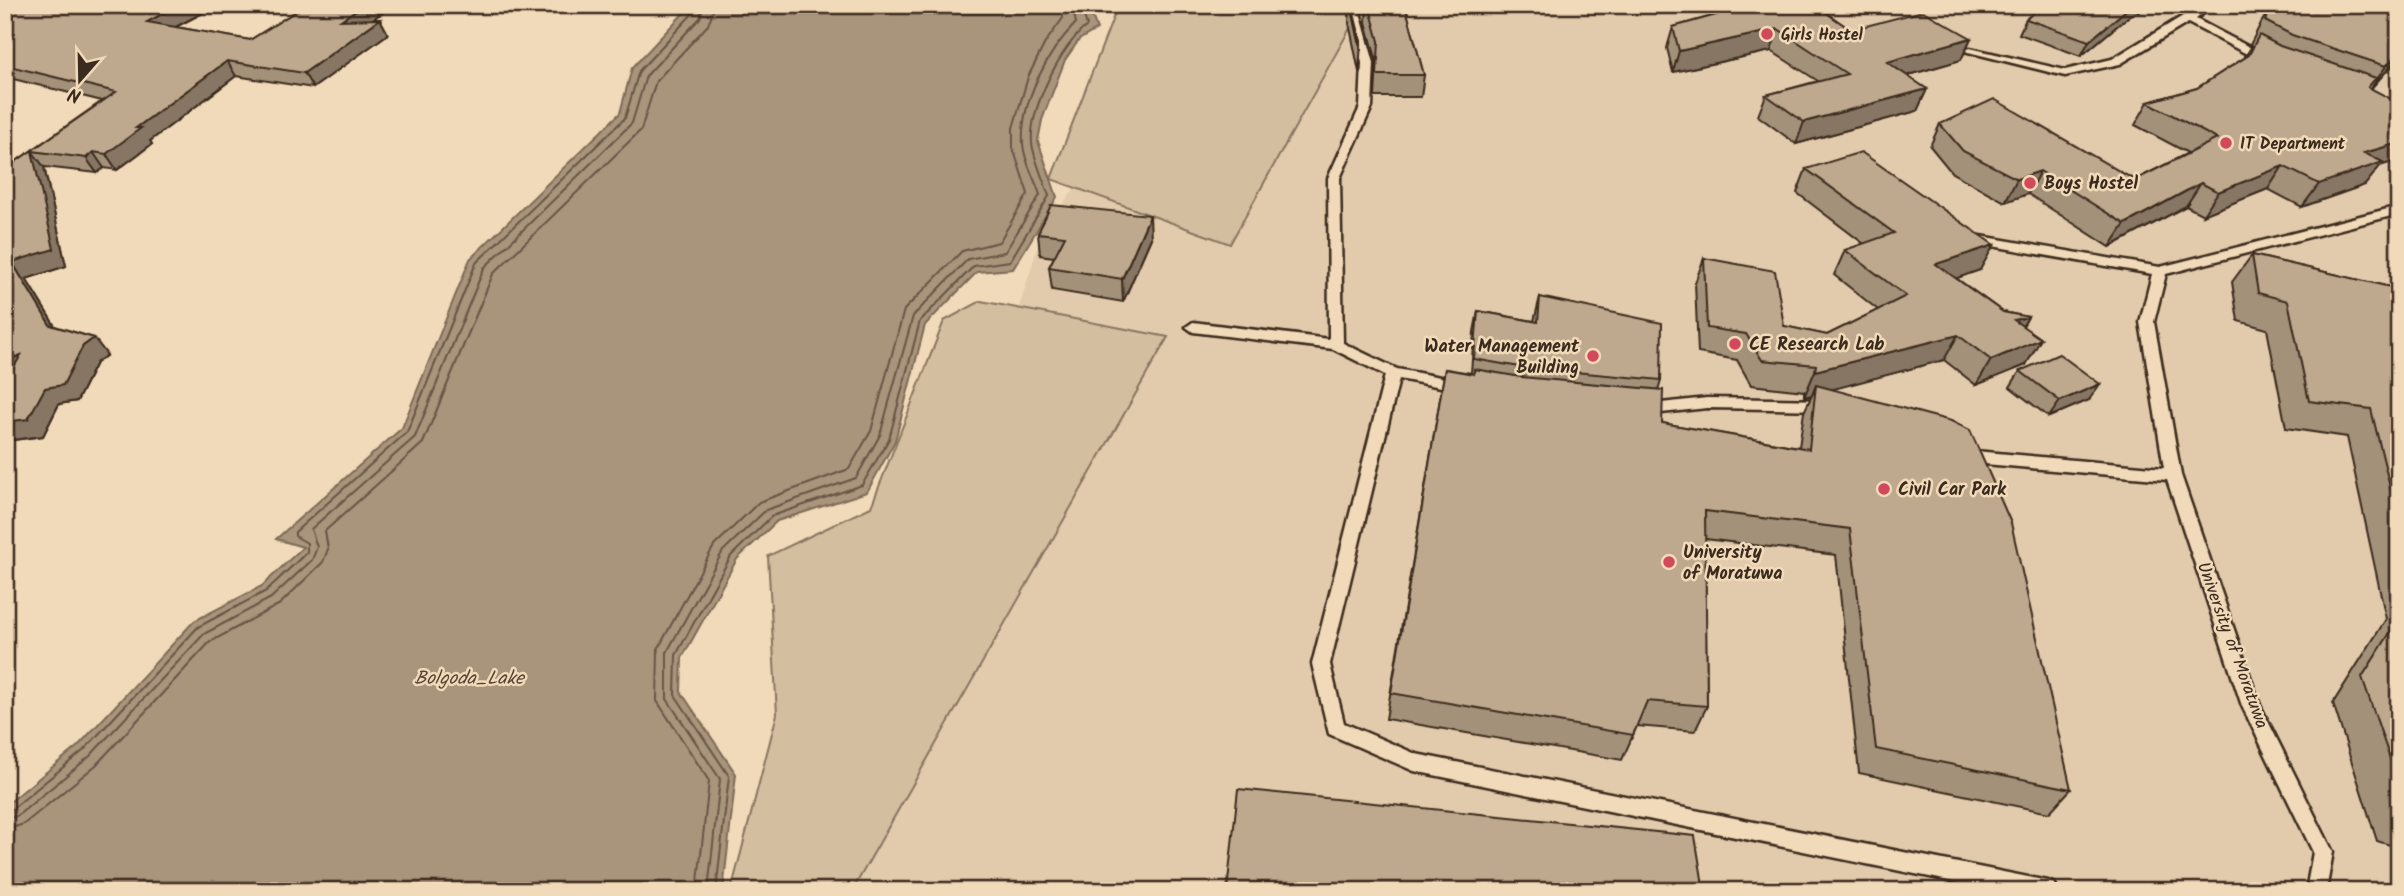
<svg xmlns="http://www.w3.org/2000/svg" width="2404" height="896" viewBox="0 0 2404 896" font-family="Kalam,sans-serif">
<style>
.built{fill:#e2cbac}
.green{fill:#d3bea0;stroke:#87745f;stroke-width:2}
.water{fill:#a9947c;stroke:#7d6a56;stroke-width:2}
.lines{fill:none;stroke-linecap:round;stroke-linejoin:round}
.shore{stroke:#675444;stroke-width:2}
.service-casing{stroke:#3b2a1e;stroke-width:5}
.service{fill:#f1dab9;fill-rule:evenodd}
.wall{fill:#a4917a;stroke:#3b2a1e;stroke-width:2}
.shaded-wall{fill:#867663;stroke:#3b2a1e;stroke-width:2}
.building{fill:#bfa98e;stroke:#3b2a1e;stroke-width:2}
.poi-dot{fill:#d1495b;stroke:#f1dab9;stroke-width:2.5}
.labels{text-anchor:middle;stroke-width:5;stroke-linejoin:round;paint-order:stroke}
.far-poi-label{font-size:16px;font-weight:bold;fill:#3b2a1e;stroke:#f1dab9;text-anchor:start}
.poi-label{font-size:18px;font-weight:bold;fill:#3b2a1e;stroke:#f1dab9;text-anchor:start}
.street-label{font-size:18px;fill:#3b2a1e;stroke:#f1dab9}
.water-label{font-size:19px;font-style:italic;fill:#564436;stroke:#f1dab9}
</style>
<rect width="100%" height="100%" fill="#f1dab9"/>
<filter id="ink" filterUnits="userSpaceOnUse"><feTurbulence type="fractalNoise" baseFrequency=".0143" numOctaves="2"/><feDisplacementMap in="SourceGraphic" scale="14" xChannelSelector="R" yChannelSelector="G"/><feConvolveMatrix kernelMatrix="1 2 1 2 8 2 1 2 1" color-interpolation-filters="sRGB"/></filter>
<g filter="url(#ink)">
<!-- built -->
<path class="built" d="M1208,5H2399V891H838L1042,233Z"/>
<!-- green -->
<path class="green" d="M1118,5H1363L1230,244L1051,179Z
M981,301L1168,337L852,891H731L777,714L768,556L871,507L944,321Z"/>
<!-- water -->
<path class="water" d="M691,5H1088L1097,29L1079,40L1065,60L1042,120L1038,141L1057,197L1013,269L977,272L925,325L895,441L867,492L777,521L737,559L682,658L681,692L736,774L723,891H5V806L78,746L194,621L262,586L303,547L276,539L402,428L470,259L620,113L632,68Z"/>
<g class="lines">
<!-- shore -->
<path class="shore" d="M5,810L12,809L83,751L198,627L266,591L307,552V543L295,536V532L407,432L476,263L625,118L639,71L693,13L695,5
M5,819L17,816L89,757L204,634L271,598L312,560L317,547L311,529L415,437L484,268L632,123L646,76L700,18L704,5
M5,830L24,824L96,765L210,642L280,604L323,562L328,549L325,531L423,443L493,274L641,130L656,81L708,25L715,5
M697,891L709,781L657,701L658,649L714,546L759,502L849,469L871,431L904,310L962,251L999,242L1028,194L1013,148V128L1028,77L1045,43L1063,18L1062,5
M708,891L720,779L667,699V652L723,551L766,510L856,478L880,435L913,316L968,259L1005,252L1040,195C1035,178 1024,162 1023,144C1020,102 1048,51 1076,23L1072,5
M716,891L729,776L675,695L676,655L731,556L772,516L862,485L889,439L920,321L974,266L1010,261L1049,196C1044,180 1034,160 1032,143C1029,110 1061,45 1087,26L1081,5"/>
<!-- service casing -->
<g class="service-casing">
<path id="service" d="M1348,5H1358L1374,63L1372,107L1340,178L1343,343L1397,369L1462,381L1470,386L1462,391L1399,379L1330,664L1344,723L1416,754L2048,881L2055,884L2058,891H1998L1414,771L1329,734L1312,664L1385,375L1333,349L1193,332L1186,327L1193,322L1329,339L1328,178L1360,107L1362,63Z
M2201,5H2214L2196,19L2272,59V63H2264L2188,23L2120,64L2065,76L1964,51L1970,48L2065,70L2112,59Z
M2399,206V214L2166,274L2154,322L2181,475L2260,705L2333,852L2326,891H2306L2313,852L2242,706L2167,480L1973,463L1958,457L1956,453L1964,447L1975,451L2164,468L2140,322L2152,274L1969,242L1962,238L1969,234L2160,267Z
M1707,398L1827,400L1835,405L1827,410L1707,408L1643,415L1635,410L1643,405Z"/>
</g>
<!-- service -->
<use href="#service" class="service"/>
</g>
<!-- wall -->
<path class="wall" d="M5,5L216,6L176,27L250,40L306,5H383L385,11L372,19H380L388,34L313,88L236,76L150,141L152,144L117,170L104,168L97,173L44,167L66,266L26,279L55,326L94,338L107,355L96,363L77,401L59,404L43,436L5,441V307L7,306L5,169L102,101L5,77Z
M1350,5H1352L1361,42L1359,72L1349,23Z
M1367,5H1405L1424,75L1421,97H1375L1377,62L1366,22Z
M1722,5H1815L1851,30L1971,38L1961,60L1906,76L1927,89L1917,111L1796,144L1758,116L1766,95L1818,81L1771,51L1673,72L1667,48L1673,27L1719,14Z
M2043,5H2154L2129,16L2081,56L2019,34L2026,19Z
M2272,5H2296L2315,11L2399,5V68L2390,67L2371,88L2380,166L2365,185L2302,207L2268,189L2203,215L2186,206L2110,247L2028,194L2005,202L1952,173L1930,146L1940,124L2135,180L2188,153L2135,125L2148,102L2197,88L2244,58L2252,46L2250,45L2261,23Z
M1806,169L1980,270L1956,278L2003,312L2028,317L2023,326L2026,365L1976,385L1944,360L1831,389L2071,789L2049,813L1859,773L1836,555L1705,539L1707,706L1695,731L1637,726L1622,760L1386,719L1445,369L1471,373L1474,332L1478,311L1534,321L1540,297L1661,380L1658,390L1662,423L1799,447L1804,412L1812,395L1804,397V391L1751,385L1737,360L1698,353L1695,283L1704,258L1784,326L1827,335L1878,310L1834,275L1845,250L1864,244L1797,193Z
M1038,233L1151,238L1123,302L1052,290L1049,267L1054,257L1040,255Z
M2252,255L2399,289V848L2377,841L2333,703L2386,619L2347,437L2286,428L2267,329L2238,321L2232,282Z
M2020,371L2089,400L2049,417L2010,387Z"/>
<!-- shaded-wall -->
<path class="shaded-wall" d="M179,5L216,6L156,37L147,22Z
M363,5H383L385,11L348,35L341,20Z
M2132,5H2154L2129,16L2081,56L2089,41Z
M380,19L388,34L313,88L304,73Z
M1778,29L1771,51L1673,72L1679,51Z
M1971,38L1961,60L1878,84L1887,62Z
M2399,52V54L2390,67L2369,91L2386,66Z
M227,61L236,76L150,141L152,144L117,170L106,154L136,128Z
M1927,89L1917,111L1796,144L1804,122Z
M2399,143V160L2380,166L2365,185L2302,207L2319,184L2364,153Z
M32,151L44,167L66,266L26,279L64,341L50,325L12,262Z
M93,152L104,168L97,173L86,158Z
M2283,166L2268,189L2203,215L2218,192Z
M2040,171L2028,194L2005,202L2017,179Z
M2201,183L2186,206L2110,247L2125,224Z
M1150,215L1151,238L1123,302L1122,279Z
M1994,245L1980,270L1924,290L1936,264Z
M2028,317L2013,342L2014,320Z
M1958,335L1944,360L1815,394L1816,385L1812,395L1804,397L1815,371Z
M94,338L107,355L96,363L77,401L59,404L43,436L5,441V422L45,388L83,346Z
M2041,339L2026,365L1976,385L1991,360Z
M21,355L5,384V361Z
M2100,384L2089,400L2049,417L2060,401Z"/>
<!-- building -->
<path class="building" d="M5,5H179L147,22L250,40L306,5H363L341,20L380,19L304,73L227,61L136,128H141L106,154L93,152L86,158L32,151L54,249L12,262L50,325L94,338L83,346L63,385L45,388L28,419L5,422V383L21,355L5,361V307L7,306L5,297V169L116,92L5,65Z
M1351,5L1361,42V51Z
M1369,5H1405L1424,75H1377L1379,41Z
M1734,5H1815L1851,30L1923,11L1971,38L1887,62L1927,89L1804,122L1766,95L1847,74L1778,29L1679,51L1673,27L1738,9Z
M2043,5H2132L2089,41L2026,19Z
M2273,5H2296L2315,11L2323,5H2399V52L2386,66L2292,35L2265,21Z
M2259,35L2280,46L2376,78L2368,87L2399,103V143L2364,153L2383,162L2319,184L2283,166L2218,192L2201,183L2125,224L2040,171L2017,179L1963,151L1940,124L1994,99L2135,180L2217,139L2148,102L2197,88L2249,55Z
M1861,152L1994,245L1936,264L2003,312L2028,317L2014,320L2041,339L1991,360L1958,335L1815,371L1816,365L1762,360L1746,334L1707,328L1704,258L1775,271L1784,326L1827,335L1906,296L1845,250L1894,233L1806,169Z
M1051,205L1150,215L1122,279L1049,267L1065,236L1038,233Z
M2252,255L2399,289V524L2371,409L2309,401L2288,301L2258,293Z
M1540,297L1662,323L1661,380L1520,367L1474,359L1478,311L1538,322Z
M2059,354L2100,384L2060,401L2020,371Z
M1445,369L1474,374V369L1521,377L1663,390L1662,423L1809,449L1816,385L1951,421L1970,430L2011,523L2071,789L1876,749L1850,529L1705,511L1707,706L1647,701L1633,735L1391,693Z
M2399,619V785L2362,677Z
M1238,789L1695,836L1704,891H1227Z"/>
</g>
<!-- markers -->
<g class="poi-dot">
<circle cx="1767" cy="34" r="7"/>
<circle cx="2226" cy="143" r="7"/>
<circle cx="2030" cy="183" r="7"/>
<circle cx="1735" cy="344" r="7"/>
<circle cx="1593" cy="356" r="7"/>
<circle cx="1884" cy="489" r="7"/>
<circle cx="1669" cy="562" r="7"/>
</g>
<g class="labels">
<!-- far-poi labels -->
<g class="far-poi-label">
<text x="1781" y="40">Girls Hostel</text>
<text x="2240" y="149">IT Department</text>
</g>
<!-- poi labels -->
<g class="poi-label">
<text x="2044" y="189">Boys Hostel</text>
<text x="1749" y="350">CE Research Lab</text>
<text x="1579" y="352" text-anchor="end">Water Management<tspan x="1579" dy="21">Building</tspan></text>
<text x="1898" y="495">Civil Car Park</text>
<text x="1683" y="558">University<tspan x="1683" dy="21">of Moratuwa</tspan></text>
</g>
<!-- street labels -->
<g class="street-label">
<text transform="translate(2233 645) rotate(70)" y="6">University of Moratuwa</text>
</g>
<!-- water labels -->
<g class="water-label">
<text x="469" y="684">Bolgoda_Lake</text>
</g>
</g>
<!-- margin -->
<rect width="2404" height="896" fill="none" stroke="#f1dab9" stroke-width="28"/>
<rect x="14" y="14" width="2376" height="868" fill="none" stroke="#3b2a1e" stroke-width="2.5" filter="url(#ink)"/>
<!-- north arrow -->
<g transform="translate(80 80) rotate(200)" stroke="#f1dab9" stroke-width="5" paint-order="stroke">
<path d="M0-5L12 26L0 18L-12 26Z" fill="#3b2a1e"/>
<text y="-10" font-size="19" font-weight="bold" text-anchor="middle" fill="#3b2a1e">N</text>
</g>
</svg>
